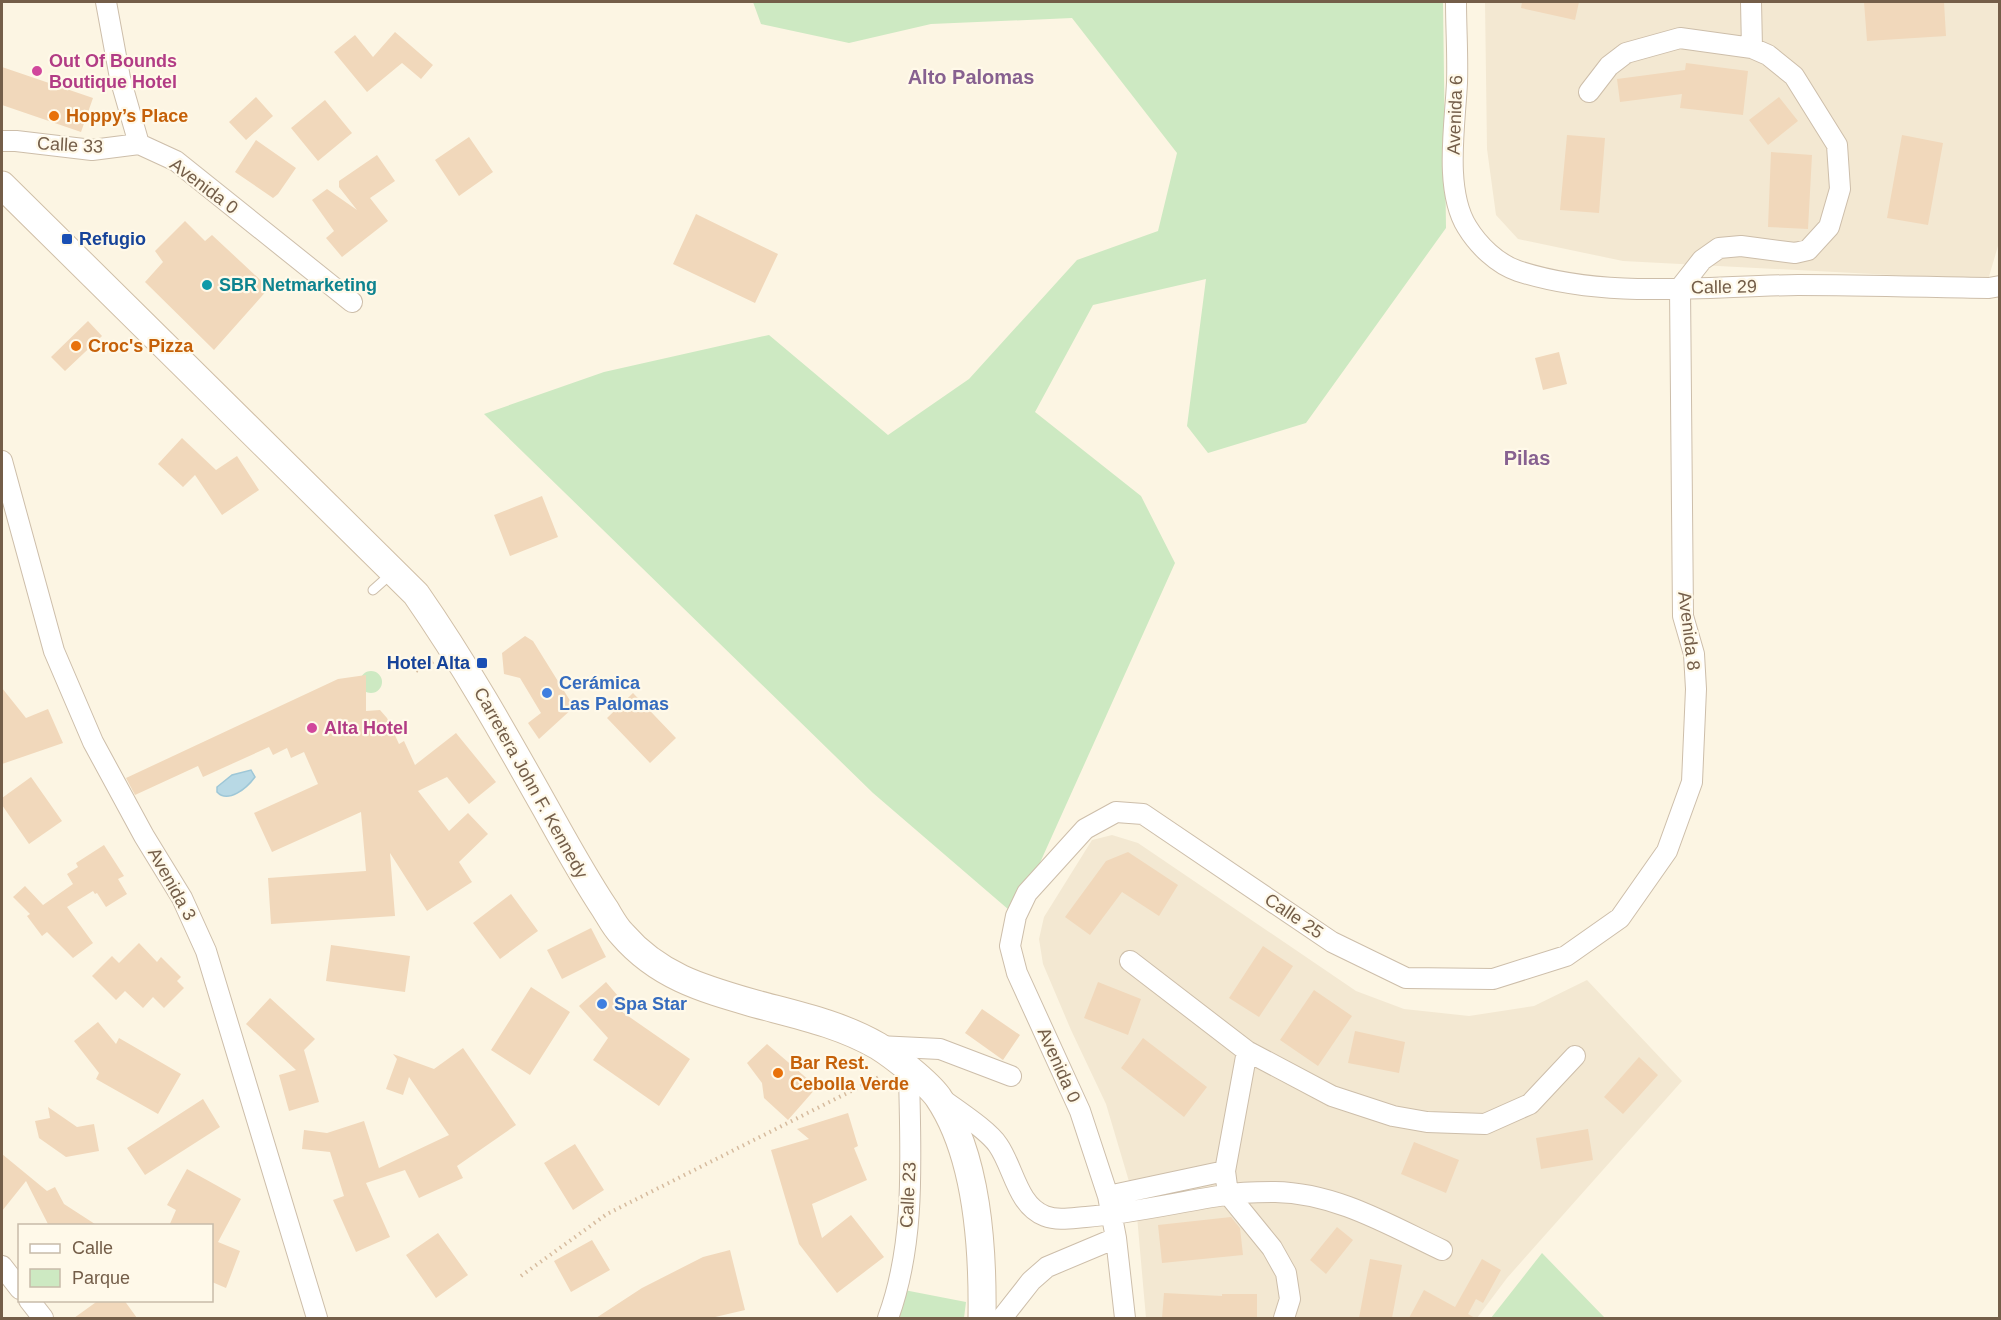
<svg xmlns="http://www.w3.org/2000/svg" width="2001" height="1320" viewBox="0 0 2001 1320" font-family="Arial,sans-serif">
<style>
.residential{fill:#f3e8d2}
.green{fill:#cde9c2}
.water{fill:#b8d9e5;stroke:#9ec7d7;stroke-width:1.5}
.building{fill:#f1d8bb}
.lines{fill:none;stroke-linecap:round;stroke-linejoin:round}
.service-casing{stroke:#cdbeaa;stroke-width:11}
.minor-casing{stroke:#cdbeaa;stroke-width:22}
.secondary-casing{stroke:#d0bfa7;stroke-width:29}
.path{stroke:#d6bb9e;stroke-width:4;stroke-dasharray:1.5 4.5;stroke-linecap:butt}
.service{stroke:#fff;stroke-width:9}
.minor{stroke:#fff;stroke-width:20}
.secondary{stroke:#fff;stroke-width:27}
.hotel-dot{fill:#d1479c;stroke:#fff9e9;stroke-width:2}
.food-dot{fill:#e8710a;stroke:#fff9e9;stroke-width:2}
.transit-dot{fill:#1a4fb4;stroke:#fff9e9;stroke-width:2}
.culture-dot{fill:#0f9aa8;stroke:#fff9e9;stroke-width:2}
.shop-dot{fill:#3f7fe0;stroke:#fff9e9;stroke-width:2}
.labels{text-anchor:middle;stroke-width:4.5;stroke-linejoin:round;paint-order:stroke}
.hotel-label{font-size:18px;font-weight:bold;fill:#b23c85;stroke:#fff9e9;text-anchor:start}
.street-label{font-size:18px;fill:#745e49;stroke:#fff9e9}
.food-label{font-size:18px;font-weight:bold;fill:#c56008;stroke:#fff9e9;text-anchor:start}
.transit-label{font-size:18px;font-weight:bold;fill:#164399;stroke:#fff9e9;text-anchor:start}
.culture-label{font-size:18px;font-weight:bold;fill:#0d838f;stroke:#fff9e9;text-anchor:start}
.shop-label{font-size:18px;font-weight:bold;fill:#366cbe;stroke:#fff9e9;text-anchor:start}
.neighbourhood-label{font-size:20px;font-weight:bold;fill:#876190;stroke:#fff9e9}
</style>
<rect width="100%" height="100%" fill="#fcf5e3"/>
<!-- residential -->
<path class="residential" d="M1485,2H1999L2000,239L1988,280L1623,261L1518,239L1496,215L1487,149Z
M1112,835L1138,843L1356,991L1404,1009L1469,1016L1534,1006L1587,980L1682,1081L1507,1278L1477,1318H1146L1136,1205L1106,1104L1071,1030L1043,964L1039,939L1044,917L1092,840Z"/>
<!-- green -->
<path class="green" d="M753,2H1443L1446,228L1306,423L1208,453L1187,426L1206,279L1093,305L1035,412L1141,496L1175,563L1016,916L873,793L484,414L604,372L769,335L888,435L969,379L1077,260L1158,231L1177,153L1072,18L931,24L849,43L761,24Z
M360 682a11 11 0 1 1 22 0a11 11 0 1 1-22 0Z
M1542,1253L1605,1318H1491Z
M899,1289L966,1302L964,1318H888Z"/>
<!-- water -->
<path class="water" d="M251,770L255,777C247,788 228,804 217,792V787L232,775Z"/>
<!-- building -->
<path class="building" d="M1522,2H1579L1575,20L1521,8Z
M1864,2H1944L1946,36L1867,41Z
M395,32L433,65L421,79L402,63L367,92L334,52L355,35L373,57Z
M1686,63L1748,71L1743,115L1680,108L1682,94L1620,102L1617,79L1685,70Z
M2,67L93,98L81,132L2,105Z
M256,97L273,116L246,140L229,122Z
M1779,97L1798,121L1768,145L1749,120Z
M325,100L352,133L318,161L291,128Z
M1567,135L1605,138L1599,213L1560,210Z
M1902,135L1943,143L1928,225L1887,218Z
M469,137L493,172L459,196L435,160Z
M256,140L296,168L278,194L273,198L235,172Z
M1771,152L1812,155L1808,229L1768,227Z
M377,155L395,181L370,198L388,221L342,257L326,238L334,231L312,200L327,189L357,210L339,187V181Z
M696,214L778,254L755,303L673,264Z
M185,221L205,241L212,235L269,288L214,350L145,282L163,262L155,251Z
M88,321L102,336L65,371L51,357Z
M1559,352L1567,384L1543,390L1535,358Z
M182,438L216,470L237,456L259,490L222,515L195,475L183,487L158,464Z
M542,496L558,537L510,556L494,515Z
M525,636L533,641L574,707L539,739L528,723L541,713L520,678L504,674L502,653Z
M366,675V711L380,710L387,718L399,744L404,741L415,765L456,733L496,782L469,804L447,777L418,791L449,831L468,813L488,834L459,862L472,882L427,911L390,853L395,916L271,924L268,878L366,871L361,812L272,852L254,813L318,784L304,752L291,758L287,748L273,755L269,747L203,777L198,766L135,795L126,778L338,679Z
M2,688L26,718L48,709L63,743L2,764Z
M633,693L676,738L650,763L607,718Z
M31,777L62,821L29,844L2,805V798Z
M104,845L124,876L118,879L127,894L106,907L97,893L95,894L93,891L67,907L93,943L73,958L47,932L42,936L27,916L30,914L13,897L25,886L43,905L73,884L67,874L78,867L76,863Z
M1128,852L1178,885L1159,916L1122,892L1090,935L1065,917L1106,861Z
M511,894L538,931L500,959L473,923Z
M591,928L606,957L562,979L547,950Z
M139,943L157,962L161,957L181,977L177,981L184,988L164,1008L153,997L143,1008L125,991L116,1000L92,976L112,956L119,963Z
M331,945L410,956L405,992L326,981Z
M1263,946L1293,966L1259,1017L1229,998Z
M606,982L624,1003L618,1009L690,1059L659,1106L593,1060L608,1038L579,1006Z
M1098,982L1141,999L1128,1035L1084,1018Z
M531,987L570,1012L530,1075L491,1050Z
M1314,990L1352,1016L1318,1066L1280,1040Z
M270,998L315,1039L304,1050L319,1102L289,1111L279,1075L296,1070L246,1024Z
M982,1009L1020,1035L1003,1060L965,1033Z
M98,1022L116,1044L119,1038L181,1074L158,1114L96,1079L99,1073L74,1041Z
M1355,1031L1405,1042L1399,1073L1348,1063Z
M1143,1038L1207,1087L1184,1117L1121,1068Z
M767,1044L817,1087L788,1120L764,1098L762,1083L747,1063Z
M463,1048L516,1125L457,1166L463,1178L419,1198L405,1170L366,1183L390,1237L356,1252L333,1200L344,1196L330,1152L302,1149L304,1130L327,1133L364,1121L379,1168L449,1135L409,1077L403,1095L386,1089L397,1059L393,1054L434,1069Z
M1639,1057L1658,1075L1623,1114L1604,1097Z
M203,1099L220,1127L145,1175L127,1148Z
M48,1107L77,1127L94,1124L99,1151L66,1157L39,1138L35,1121L50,1118Z
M848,1113L858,1146L854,1148L867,1180L812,1204L822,1238L851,1215L884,1257L837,1293L799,1244L771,1150L809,1139L797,1129Z
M1588,1129L1593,1160L1541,1169L1536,1138Z
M1414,1142L1459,1160L1446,1193L1401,1174Z
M575,1144L604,1190L573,1210L544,1163Z
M2,1154L47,1191L55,1187L64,1204L98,1226H49L26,1181L2,1211Z
M187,1169L241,1199L218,1242L240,1251L226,1288L212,1282V1226H169L176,1210L167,1205Z
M1231,1217L1240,1228L1243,1255L1162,1263L1158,1225Z
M1337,1227L1353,1240L1326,1274L1310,1260Z
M438,1233L468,1275L436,1298L406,1255Z
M592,1240L610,1270L571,1292L554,1261Z
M730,1250L745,1310L711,1318H596L642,1288L703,1257Z
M1370,1259L1402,1265L1392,1318H1359Z
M1482,1259L1501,1270L1483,1303L1476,1299L1468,1314L1475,1318H1409L1424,1290L1455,1307Z
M1164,1293L1222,1296V1294H1257V1318H1162Z
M99,1300H124L137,1318H74Z"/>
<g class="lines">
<!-- service casing -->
<g class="service-casing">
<path id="service" d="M373,590L391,574"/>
</g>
<!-- minor casing -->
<g class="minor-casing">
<path id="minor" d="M106,2L120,78L139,144L176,161L352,302
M1456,2C1456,29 1458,56 1457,83C1455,125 1444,190 1467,227C1478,245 1497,264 1518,271C1607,300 1705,286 1798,285C1862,285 1926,287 1989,288L2000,286
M1751,2L1752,48
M1589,92L1609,66L1626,53L1680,38L1752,48L1768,55L1794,76L1837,145L1840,189L1829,227L1808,250L1795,253L1741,246L1719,248L1702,260L1680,288
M2,141H16L92,150L139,144
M2,461L54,651L93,742L144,836L182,898L206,951L317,1318
M1130,961L1247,1051L1332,1096L1393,1116L1427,1122L1485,1124L1530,1104L1575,1056
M878,1046L940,1049L1011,1076
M1247,1051L1225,1171L1228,1194L1272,1248L1286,1273L1290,1299L1284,1318
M942,1099C958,1111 988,1130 998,1145C1014,1168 1017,1205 1045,1216C1058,1221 1072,1218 1086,1217C1133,1213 1179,1202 1225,1195C1241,1192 1259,1192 1275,1192C1336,1193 1389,1225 1442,1250
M1108,1196L1225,1171
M2,1266L20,1289
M29,1300L43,1318
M888,1318C917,1239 910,1152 909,1069
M1002,1318L1031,1281L1047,1267L1116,1238
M1125,1318L1116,1238L1108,1196L1080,1111L1017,973L1010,946L1016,916L1027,893L1085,829L1116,812L1143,814L1332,942L1406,978L1493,979L1566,956L1620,918L1667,851L1692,782L1696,689L1694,654L1683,616L1680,288"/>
</g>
<!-- secondary casing -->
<g class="secondary-casing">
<path id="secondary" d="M2,185L416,594C464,663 504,734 545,807C564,841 583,876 605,909C610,917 615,927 622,934C659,977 704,989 756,1004C797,1015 840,1024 878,1046C894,1056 927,1082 938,1097C978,1156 983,1249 982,1318"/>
</g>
<!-- path -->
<path class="path" d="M416,671L434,661
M521,1276L607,1214L881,1076"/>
<!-- service -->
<use href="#service" class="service"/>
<!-- minor -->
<use href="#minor" class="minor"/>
<!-- secondary -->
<use href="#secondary" class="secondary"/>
</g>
<!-- markers -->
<g class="hotel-dot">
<circle cx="37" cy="71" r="6"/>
<circle cx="312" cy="728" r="6"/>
</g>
<g class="food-dot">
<circle cx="54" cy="116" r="6"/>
<circle cx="76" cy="346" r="6"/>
<circle cx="778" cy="1073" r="6"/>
</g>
<g class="transit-dot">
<rect x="61" y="233" width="12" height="12" rx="3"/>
<rect x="476" y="657" width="12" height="12" rx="3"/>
</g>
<circle class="culture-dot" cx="207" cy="285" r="6"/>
<g class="shop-dot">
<circle cx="547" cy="693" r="6"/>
<circle cx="602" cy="1004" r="6"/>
</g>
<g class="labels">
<!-- hotel labels -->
<g class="hotel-label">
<text x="49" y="67">Out Of Bounds<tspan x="49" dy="21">Boutique Hotel</tspan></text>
<text x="324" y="734">Alta Hotel</text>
</g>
<!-- street labels -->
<g class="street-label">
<text transform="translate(1455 115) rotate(-88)" y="6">Avenida 6</text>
<text transform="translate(70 145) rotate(3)" y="6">Calle 33</text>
<text transform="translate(204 186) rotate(37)" y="6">Avenida 0</text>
<text transform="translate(1724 287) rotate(-1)" y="6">Calle 29</text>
<text transform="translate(1689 631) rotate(83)" y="6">Avenida 8</text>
<text transform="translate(531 783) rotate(61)" y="6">Carretera John F. Kennedy</text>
<text transform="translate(172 884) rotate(61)" y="6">Avenida 3</text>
<text transform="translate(1294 916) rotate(34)" y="6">Calle 25</text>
<text transform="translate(1059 1065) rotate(66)" y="6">Avenida 0</text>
<text transform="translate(908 1195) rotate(-87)" y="6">Calle 23</text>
</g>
<!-- food labels -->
<g class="food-label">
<text x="66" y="122">Hoppy’s Place</text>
<text x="88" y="352">Croc's Pizza</text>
<text x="790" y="1069">Bar Rest.<tspan x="790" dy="21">Cebolla Verde</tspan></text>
</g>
<!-- transit labels -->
<g class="transit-label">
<text x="79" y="245">Refugio</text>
<text x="470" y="669" text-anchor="end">Hotel Alta</text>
</g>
<!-- culture labels -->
<g class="culture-label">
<text x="219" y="291">SBR Netmarketing</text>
</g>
<!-- shop labels -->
<g class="shop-label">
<text x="559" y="689">Cerámica<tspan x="559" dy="21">Las Palomas</tspan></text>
<text x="614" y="1010">Spa Star</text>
</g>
<!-- neighbourhood labels -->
<g class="neighbourhood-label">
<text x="971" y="84">Alto Palomas</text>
<text x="1527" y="465">Pilas</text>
</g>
</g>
<!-- border -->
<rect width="2001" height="1320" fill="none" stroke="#745e49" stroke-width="6"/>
<!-- legend -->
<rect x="18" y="1224" width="195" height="78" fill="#fff9e9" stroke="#c7bba9" stroke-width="1.5"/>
<rect x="30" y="1244" width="30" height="9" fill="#ffffff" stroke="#c7bba9" stroke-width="1.5"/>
<text x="72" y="1254" font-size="18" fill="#745e49">Calle</text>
<rect x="30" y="1269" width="30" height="18" fill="#cde9c2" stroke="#c7bba9" stroke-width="1.5"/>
<text x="72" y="1284" font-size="18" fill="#745e49">Parque</text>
</svg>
